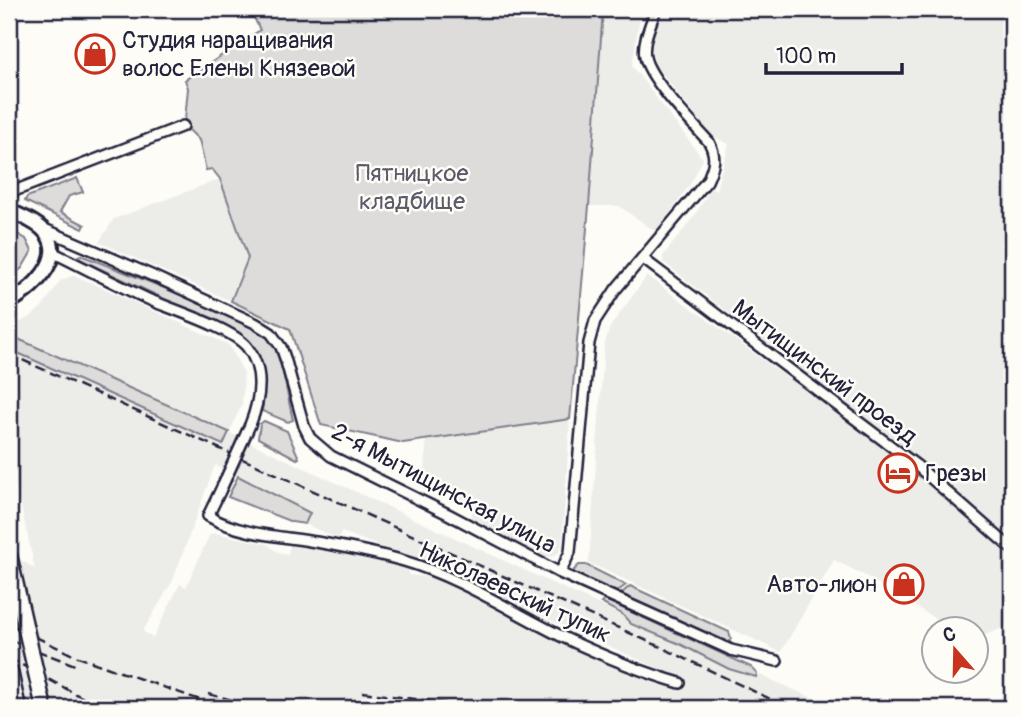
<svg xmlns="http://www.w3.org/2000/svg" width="1021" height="717" viewBox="0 0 1021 717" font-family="Pangolin,sans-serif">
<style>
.built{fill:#ecece9;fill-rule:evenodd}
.green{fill:#dddcdb;stroke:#807f8b;stroke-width:2}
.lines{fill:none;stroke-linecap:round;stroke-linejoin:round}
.street-casing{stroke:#22223b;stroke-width:14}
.secondary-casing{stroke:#22223b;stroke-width:18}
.street{stroke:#fdfcf7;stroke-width:9}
.secondary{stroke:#fdfcf7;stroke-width:12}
.rail{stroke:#22223b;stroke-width:2.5;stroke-dasharray:10 5;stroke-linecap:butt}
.street-bridge-casing{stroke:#22223b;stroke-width:14;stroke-linecap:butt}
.primary-bridge-casing{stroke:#22223b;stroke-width:19;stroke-linecap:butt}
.street-bridge{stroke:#fdfcf7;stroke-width:9}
.primary-bridge{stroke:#fdfcf7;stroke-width:14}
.labels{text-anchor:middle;stroke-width:5;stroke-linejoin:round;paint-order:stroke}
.poi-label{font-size:24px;fill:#22223b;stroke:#fdfcf7;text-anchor:start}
.park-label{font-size:24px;fill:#5a5a6b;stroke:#fdfcf7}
.street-label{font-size:24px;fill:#22223b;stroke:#fdfcf7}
</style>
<rect width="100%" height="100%" fill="#fdfcf7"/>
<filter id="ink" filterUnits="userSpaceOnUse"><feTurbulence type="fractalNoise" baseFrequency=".0143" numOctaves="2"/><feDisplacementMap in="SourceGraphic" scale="14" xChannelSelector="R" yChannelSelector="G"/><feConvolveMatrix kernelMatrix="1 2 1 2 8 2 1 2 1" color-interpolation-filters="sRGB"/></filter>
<g filter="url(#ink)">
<!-- built -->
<path class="built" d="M603,9H643L638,27L632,66L703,159L691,183L656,232L619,206H589Z
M663,9H1012V540L886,436L887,434L881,429L880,430L663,262V256L695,215L711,188L716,190L729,144L712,136L655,65L651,41Z
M220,179L248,259L231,301L99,242L114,219Z
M74,275L229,345L244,373L242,404L229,433L621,615L836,708H9V553L35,569L9,452V329L33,315L44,305L60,281ZM215,465L310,513L305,524L338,539L342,532L408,557L584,635L682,679L678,689L544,632L504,612L502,613L478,597L439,578L408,575L409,570L379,558L291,545L287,555L276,551L267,544L214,533L210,534L186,587L180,584L153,638L143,631L173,580Z
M647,276L912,468L1012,558V624L976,639V630L952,629L871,579L834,560L781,652L589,563L604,346L610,327Z
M570,419L562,545L559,552L554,556L545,557L470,518L475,507L425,484L426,440Z"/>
<!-- green -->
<path class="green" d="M250,9H603L589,206L570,419L403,443L321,425L290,329L231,301L248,258L220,179L212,169L206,170L199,140L188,129L185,120L188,88L185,80L260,30Z
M77,178L83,192L69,196L60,212L85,225L83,229L25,201L27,197Z
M9,229L26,239L32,251L22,268L9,279V268L13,266L17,256L9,252Z
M81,255C112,268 258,322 272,342C282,357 288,400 293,420L288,422L262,411C267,383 264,354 242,335L79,259L78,256Z
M9,335L229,432L223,445L9,349Z
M264,421L287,431L299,458L297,459L258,438L260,424Z
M238,476L310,513L305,524L292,522L228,497Z
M579,565H586L626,585L615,593L574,574V570Z
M630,586L729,632L731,640L727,644L622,597V593Z
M605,600L751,667L757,673L756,677L729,669L680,644L631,624L622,614L601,603Z"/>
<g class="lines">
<!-- street casing -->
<g class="street-casing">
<path id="street" d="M9,193L183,126
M42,228L153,276L255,323L271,333L281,347L285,358L304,426L310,438L331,456L448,514L560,573L731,650L777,661
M52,252C85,268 117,285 150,300C174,310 233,329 247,347C265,370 260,400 250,425
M642,258L916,465L1012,549
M222,487L208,516C240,535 281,536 316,542C345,547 376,553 404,561C462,578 513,613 567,639C603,656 642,672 680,683
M560,573L570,552L589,343L595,321L616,289L707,181C714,166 717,157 709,142C693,124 649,79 645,57C642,42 651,24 656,9"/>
</g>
<!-- secondary casing -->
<g class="secondary-casing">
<path id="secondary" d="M9,210C21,217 38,222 46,233C67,259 30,292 9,302"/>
</g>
<!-- street -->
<use href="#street" class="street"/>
<!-- secondary -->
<use href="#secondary" class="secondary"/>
<!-- rail -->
<path class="rail" d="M9,354L663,648L789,708
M9,624L75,656L223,708
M9,640L75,665
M9,658L102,708
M9,691L41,708
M362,692L481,708
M208,694L265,708"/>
<!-- street-bridge casing -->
<g class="street-bridge-casing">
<path id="street-bridge" d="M222,487L250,425"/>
</g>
<!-- primary-bridge casing -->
<g class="primary-bridge-casing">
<path id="primary-bridge" d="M9,555L44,708
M9,667L18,708"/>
</g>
<!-- street-bridge -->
<use href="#street-bridge" class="street-bridge"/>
<!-- primary-bridge -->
<use href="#primary-bridge" class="primary-bridge"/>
</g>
</g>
<!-- icons -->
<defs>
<g id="shop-ring" transform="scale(2.0125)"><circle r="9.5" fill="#fdfcf7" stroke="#c8321e" stroke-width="1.5"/><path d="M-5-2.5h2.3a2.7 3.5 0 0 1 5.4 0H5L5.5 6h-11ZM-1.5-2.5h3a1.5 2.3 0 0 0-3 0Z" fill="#c8321e"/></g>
<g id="hotel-ring" transform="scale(2.0125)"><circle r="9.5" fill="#fdfcf7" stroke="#c8321e" stroke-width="1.5"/><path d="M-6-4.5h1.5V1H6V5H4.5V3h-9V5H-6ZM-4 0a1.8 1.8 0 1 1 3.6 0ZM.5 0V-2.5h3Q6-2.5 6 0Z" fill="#c8321e"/></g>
</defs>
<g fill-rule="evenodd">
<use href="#shop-ring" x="95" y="54"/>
<use href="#hotel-ring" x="898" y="473"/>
<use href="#shop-ring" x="904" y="584"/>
</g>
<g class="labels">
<!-- poi labels -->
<g class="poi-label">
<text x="122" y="48">Студия наращивания<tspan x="122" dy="28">волос Елены Князевой</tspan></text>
<text x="925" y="481">Грезы</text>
<text x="877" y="592" text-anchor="end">Авто-лион</text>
</g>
<!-- park labels -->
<g class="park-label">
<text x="412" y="181">Пятницкое<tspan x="412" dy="28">кладбище</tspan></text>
</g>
<!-- street labels -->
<g class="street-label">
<text transform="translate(825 372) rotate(37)" y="8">Мытищинский проезд</text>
<text transform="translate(444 488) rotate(28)" y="8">2-я Мытищинская улица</text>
<text transform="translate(515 592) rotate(25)" y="8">Николаевский тупик</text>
</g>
</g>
<!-- margin -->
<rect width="1021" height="717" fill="none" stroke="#fdfcf7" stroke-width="35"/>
<rect x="18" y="18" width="986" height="682" fill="none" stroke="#22223b" stroke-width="2.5" filter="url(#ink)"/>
<!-- north arrow -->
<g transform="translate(955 650) rotate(340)"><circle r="33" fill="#fdfcf7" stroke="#a5a5ac" stroke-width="2"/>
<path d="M0-5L12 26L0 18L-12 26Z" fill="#c8321e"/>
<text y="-10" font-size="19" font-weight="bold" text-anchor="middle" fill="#22223b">С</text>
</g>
<!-- scale -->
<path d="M766 63v10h136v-10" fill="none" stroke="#22223b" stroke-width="3.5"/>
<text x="776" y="63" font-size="21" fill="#22223b" stroke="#fdfcf7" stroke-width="5" paint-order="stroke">100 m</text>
</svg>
